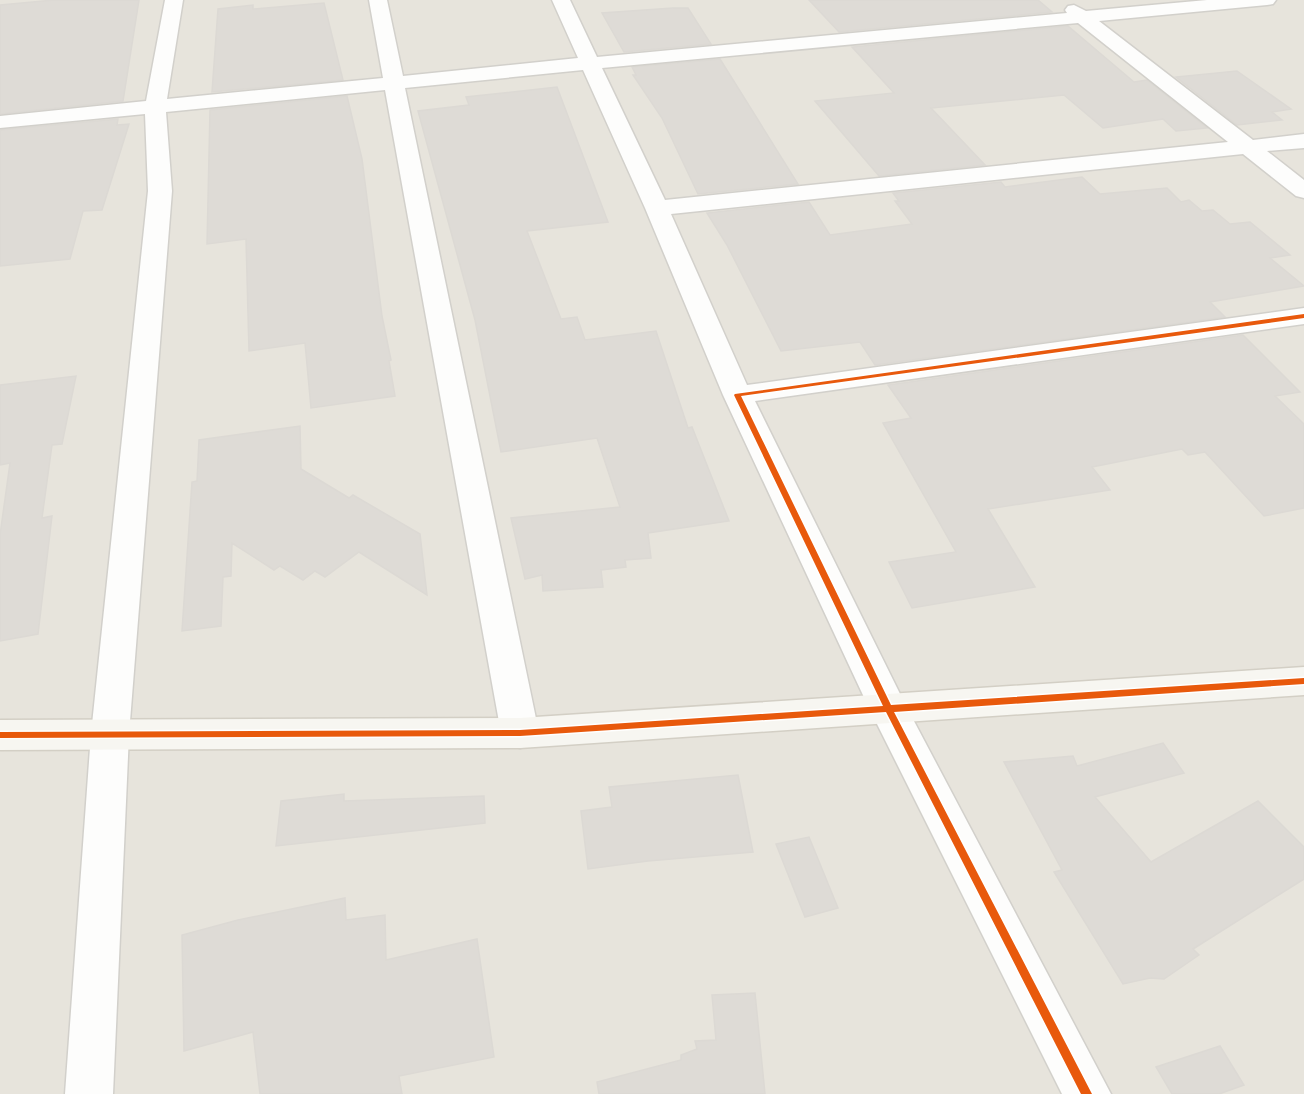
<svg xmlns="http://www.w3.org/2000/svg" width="1304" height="1094" viewBox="0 0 1304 1094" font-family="Poppins,sans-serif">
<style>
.residential{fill:#e7e4dc}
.building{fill:#dedbd6;stroke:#dcd9d4;stroke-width:1.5}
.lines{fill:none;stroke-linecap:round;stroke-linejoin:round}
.street-casing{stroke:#d2d0cb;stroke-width:3}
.secondary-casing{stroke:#d3cfc5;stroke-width:3}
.street{fill:#fdfdfc;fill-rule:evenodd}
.secondary{fill:#f7f6f1;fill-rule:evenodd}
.cycleway-casing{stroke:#fff;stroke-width:3}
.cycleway{fill:#e8590c;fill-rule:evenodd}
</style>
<rect width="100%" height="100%" fill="#f4f2ee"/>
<!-- residential -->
<path class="residential" d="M0,0H1304V1094H0Z"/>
<!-- building -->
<path class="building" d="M54,0H139L123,101L0,114V5Z
M809,0H1038L1052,12L839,32Z
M324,3L343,80L212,92L218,9L253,5V9Z
M673,8H688L711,44L624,52L602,13Z
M1068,26L1134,82L1147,80L1207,128L1176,131L1163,119L1103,128L1064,95L931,108L985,165L879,176L815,101L894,93L852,47Z
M720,59L798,184L698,194L662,118L633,75H636L632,67Z
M1237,71L1291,109L1272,112L1282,120L1237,125L1176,77Z
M557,87L608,222L527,231L561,319L577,317L585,340L656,331L688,428L692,427L729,521L648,533L651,558L625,560L626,567L601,570L603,587L543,591L542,575L525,579L511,518L620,507L597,438L501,452L475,320L418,111L469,105L466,97Z
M347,96L362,159L382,316L391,360L389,361L395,396L311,408L305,343L249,351L246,239L207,244L210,110Z
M118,119L117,125L129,124L102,210L83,211L70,259L0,266V130Z
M1082,177L1100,194L1167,188L1181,202L1189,200L1202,211L1213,210L1230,224L1250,222L1290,255L1270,258L1304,286L1210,302L1225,317L875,365L860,342L781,351L727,245L707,213L809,202L830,235L912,224L895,201H899L893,193L1001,182L1005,187Z
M1243,335L1300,392L1275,396L1304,424V508L1264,516L1205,452L1188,455L1182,449L1092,467L1110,490L988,509L1035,587L912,608L889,562L956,552L883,423L911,418L888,385Z
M76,376L62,444L52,445L42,518L52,516L38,634L0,641V535L10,463L0,465V385Z
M300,426L301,469L349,498L353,495L420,534L427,595L359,552L325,577L315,571L303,580L280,566L274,570L232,543L231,576L223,577L221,626L182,631L192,482L197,481L199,440Z
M1163,743L1184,773L1095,797L1151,862L1258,801L1304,847V879L1193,949L1199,955L1164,979L1150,978L1123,984L1054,872L1062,870L1004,762L1073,756L1077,766Z
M738,775L753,852L648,861L588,869L581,811L612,807L609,787Z
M344,794V801L484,796L485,823L276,846L281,801Z
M809,837L838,908L805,917L776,844Z
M345,898L346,920L385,915L386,960L477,939L494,1057L399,1076L402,1094H260L253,1032L184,1051L182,935L238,920Z
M755,993L765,1094H599L597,1082L681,1060V1055L697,1049L695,1041L716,1040L712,995Z
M1220,1046L1244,1085L1219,1094H1172L1156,1067Z"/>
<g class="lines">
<!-- street casing -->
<g class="street-casing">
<path id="street" d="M165,0H183L167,99L383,78L369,0H387L403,76L578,58L552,0H570L597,57L1067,13L1065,10L1068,6L1074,5L1086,11L1207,0H1276L1273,4L1267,5L1099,21L1253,140L1304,134V148L1267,151L1304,180V198L1296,196L1243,154L671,214L747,385L1304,308V324L755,401L906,706L1111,1094H1062L869,708L723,395L645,208L583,70L405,88L539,733L533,744L520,748L507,744L501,733L385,90L166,112L172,191L129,734L113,1094H65L91,734L148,191L145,114L0,128V116L146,101ZM1078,23L1228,142L665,200L602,68Z"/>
</g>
<!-- secondary casing -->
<g class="secondary-casing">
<path id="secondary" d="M1304,667V695L520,748L0,750V720L520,718Z"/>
</g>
<!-- street -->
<use href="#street" class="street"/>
<!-- secondary -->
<use href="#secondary" class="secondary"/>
<!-- cycleway casing -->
<g class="cycleway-casing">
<path id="cycleway" d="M1304,314V318L741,396L891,705L1304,678V684L894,712L1092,1094H1081L886,712L520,736L0,738V732L520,730L883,706L734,395L735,394Z"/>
</g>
<!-- cycleway -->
<use href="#cycleway" class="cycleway"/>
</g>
</svg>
